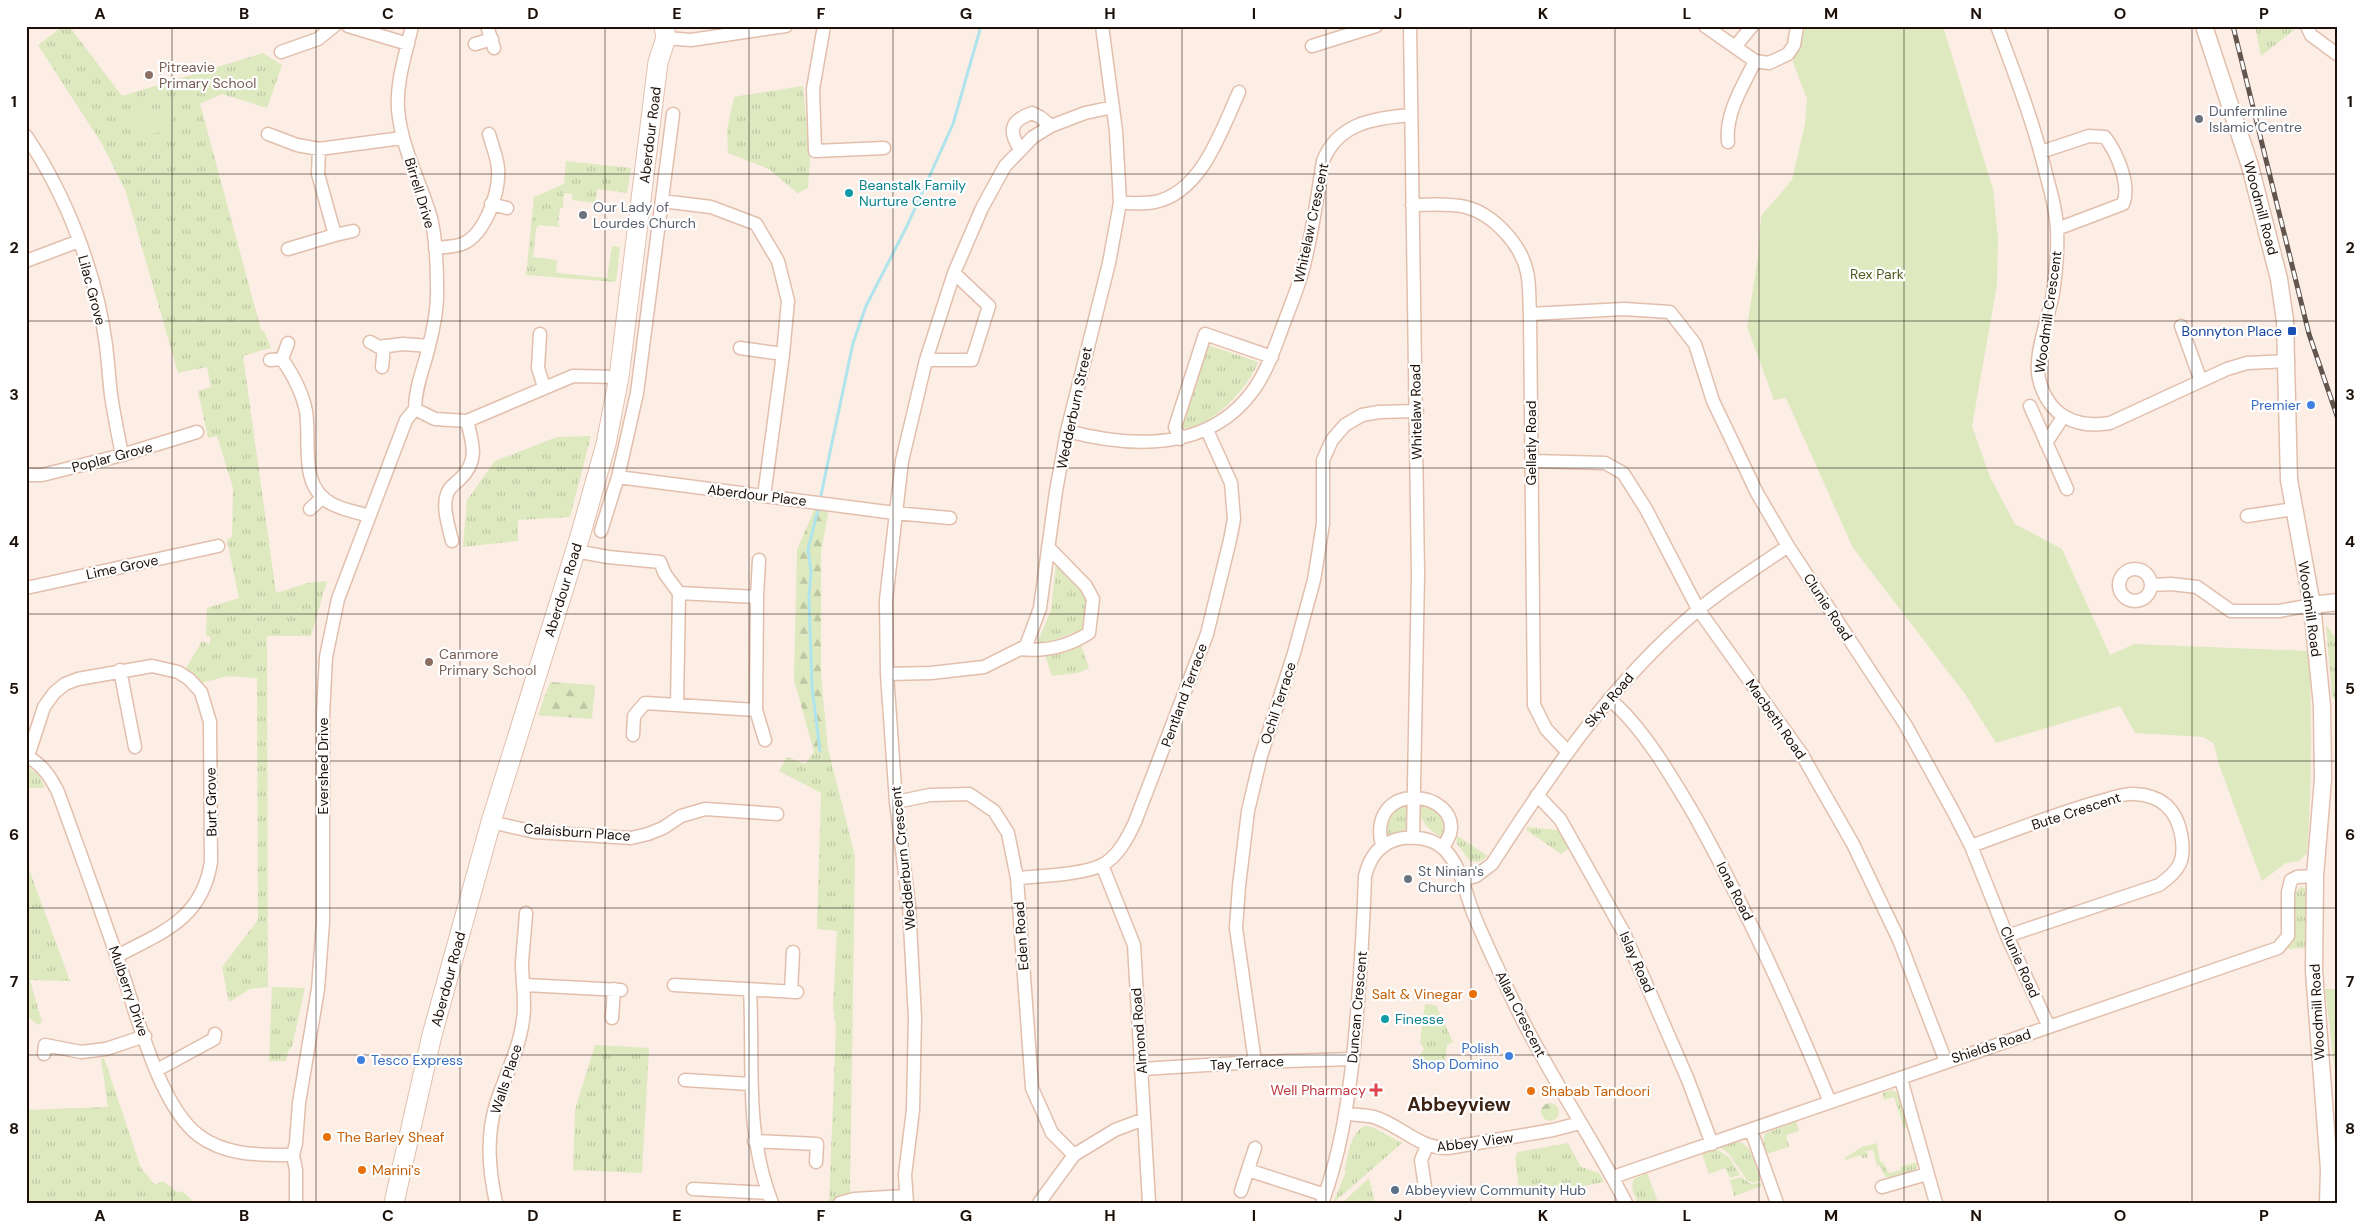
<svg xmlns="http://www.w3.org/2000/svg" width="2364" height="1229" viewBox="0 0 2364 1229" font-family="'DM Sans',sans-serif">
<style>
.grass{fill:url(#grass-tufts)}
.forest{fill:url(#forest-firs)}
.park{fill:#dee9c0}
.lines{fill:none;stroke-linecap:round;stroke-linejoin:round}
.stream{stroke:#afe4ec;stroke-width:3}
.minor-casing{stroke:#e2bfac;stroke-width:15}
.tertiary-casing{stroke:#e2bfac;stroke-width:19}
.secondary-casing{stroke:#e2bfac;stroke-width:21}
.minor{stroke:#fff;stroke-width:12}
.tertiary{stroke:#fff;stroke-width:16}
.secondary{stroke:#fff;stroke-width:19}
.rail-casing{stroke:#62554e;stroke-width:5}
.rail{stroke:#fefefe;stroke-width:3;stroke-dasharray:9;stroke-linecap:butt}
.grid{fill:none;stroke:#1c1009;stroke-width:1;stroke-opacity:0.55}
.education-dot{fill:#8d6e63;stroke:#fefefe;stroke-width:2}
.worship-dot{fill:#6b7280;stroke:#fefefe;stroke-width:2}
.culture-dot{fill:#0f9aa8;stroke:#fefefe;stroke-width:2}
.transit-dot{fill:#1a4fb4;stroke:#fefefe;stroke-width:2}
.shop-dot{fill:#3f7fe0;stroke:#fefefe;stroke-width:2}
.food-dot{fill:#e8710a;stroke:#fefefe;stroke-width:2}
.health-dot{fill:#e0444e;stroke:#fefefe;stroke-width:2}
.service-dot{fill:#5c6f8a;stroke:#fefefe;stroke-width:2}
.labels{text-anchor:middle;stroke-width:4.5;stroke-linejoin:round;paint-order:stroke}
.education-label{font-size:14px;fill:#785e54;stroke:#fefefe;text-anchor:start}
.worship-label{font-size:14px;fill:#5b616d;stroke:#fefefe;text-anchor:start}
.street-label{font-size:14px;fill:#1c1009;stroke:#fefefe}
.culture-label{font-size:14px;fill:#0d838f;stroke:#fefefe;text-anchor:start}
.park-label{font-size:14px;fill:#4f5b1e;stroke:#fefefe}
.transit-label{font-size:14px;fill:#164399;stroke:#fefefe;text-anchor:end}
.shop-label{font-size:14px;fill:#366cbe;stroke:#fefefe;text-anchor:end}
.food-label{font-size:14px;fill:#c56008;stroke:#fefefe;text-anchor:start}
.health-label{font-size:14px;fill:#be3a42;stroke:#fefefe;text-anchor:end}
.service-label{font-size:14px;fill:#4e5e75;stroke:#fefefe;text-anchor:start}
.district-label{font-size:19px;font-weight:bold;fill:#3c2212;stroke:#fefefe}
.neatline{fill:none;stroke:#1c1009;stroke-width:2}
.grid-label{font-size:16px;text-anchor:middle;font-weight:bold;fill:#1c1009}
</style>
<defs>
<pattern id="grass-tufts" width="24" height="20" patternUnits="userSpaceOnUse" patternTransform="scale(1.25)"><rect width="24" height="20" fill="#dee9c0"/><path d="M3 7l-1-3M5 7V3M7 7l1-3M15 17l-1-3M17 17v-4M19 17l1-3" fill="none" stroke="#bec7a4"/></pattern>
<pattern id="forest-firs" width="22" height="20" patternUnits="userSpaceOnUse" patternTransform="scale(1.25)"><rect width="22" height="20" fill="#dee9c0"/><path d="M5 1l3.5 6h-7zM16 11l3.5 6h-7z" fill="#bec7a4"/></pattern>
</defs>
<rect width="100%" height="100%" fill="#fcede5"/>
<!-- grass -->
<path class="grass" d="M63,26H69L122,96L263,53L282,65L267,108L222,94L200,104L261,330L265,333L271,348L243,356L276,593L308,583L327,581L311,636H267L268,987L250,989L229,1002L222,967L258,920L257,678L228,676L201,683L185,670L202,641L209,644L211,638L206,635L207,608L239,598L227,540L232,537L233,488L217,436L208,438L198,391L211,387L207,367L178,373L126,192L102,144L38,45Z
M2255,26H2299L2261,56Z
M803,86L810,159L808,188L797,193L769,169L728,153L727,130L734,97Z
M566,161L631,168L627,193L598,189L595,203L572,200V194L564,193L563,208H560L558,223L560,227L539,225L536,229L533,257L557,260L556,272L558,273L607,278L612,246L620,247L616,282L526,275L534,197L564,184Z
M1208,345L1258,362C1250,386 1211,429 1183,428L1181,424Z
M591,436L570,517L518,520V541L463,547L467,500L495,461L557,437Z
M1056,563L1087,593L1085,625L1082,630L1036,646L1051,610Z
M2326,625L2338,641V703L2332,697Z
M1081,644L1089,668L1078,673L1052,676L1045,655Z
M828,749L855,856L850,1195L829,1203L836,1028L833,1008L837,931L817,929L821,793L779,771L787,757L805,764L814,752Z
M26,766L39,775L45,788H26Z
M1408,802V829L1385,838C1387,820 1393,811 1408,802Z
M1424,803C1441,815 1444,817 1444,839C1432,832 1412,818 1424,803Z
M1527,827L1559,830L1569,848L1561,854L1526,830Z
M1456,835L1488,856L1479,862L1470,861L1457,844Z
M26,861L70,981L30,980L42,1022L39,1025L26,1016Z
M2301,887L2307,889L2305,948L2284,949C2300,938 2294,910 2295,892Z
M272,987L305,988L292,1047L288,1051L286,1061H269Z
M1425,1004L1436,1005L1453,1042L1447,1045L1445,1063L1449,1065L1440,1072L1418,1059L1424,1049L1420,1043Z
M595,1045L649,1048L642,1173L573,1170L575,1110Z
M104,1058L141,1168L155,1185L163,1181L178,1193L182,1191L195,1203H26V1110L108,1107L101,1059Z
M1892,1090C1904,1095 1906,1115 1909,1127L1904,1128L1894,1097L1884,1100L1882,1093Z
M1796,1121L1799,1131L1786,1135L1789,1147L1766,1154L1763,1140L1765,1134Z
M1365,1126L1372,1127L1402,1143L1333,1203L1346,1171L1345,1170C1348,1156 1350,1132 1365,1126Z
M1739,1142C1753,1145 1756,1167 1760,1180L1754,1183L1747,1180L1729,1154L1720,1147Z
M1568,1143L1581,1167L1599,1173L1604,1182L1520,1198L1515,1157L1518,1152Z
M1877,1143L1880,1162H1883L1889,1173L1901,1170L1900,1167L1918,1162L1917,1168L1911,1171L1912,1174L1890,1179L1885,1176L1880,1166H1877L1873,1150L1866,1151L1868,1157L1862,1158L1861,1155L1845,1160V1158L1862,1147Z
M1716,1149L1729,1157L1740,1175L1730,1178L1725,1168L1709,1174L1702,1154Z
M1647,1173L1658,1202L1657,1203H1638C1634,1194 1630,1188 1634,1179Z
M1741,1177L1751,1184L1761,1183L1762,1186L1734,1196L1730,1180Z
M1369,1178L1375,1203H1342Z"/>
<!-- forest -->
<path class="forest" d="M815,508L829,509L821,552V676L828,749L814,752L794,680L797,550Z
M550,682L595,685L592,719L538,715Z
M1541 1112a9 9 0 1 1 18 0a9 9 0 1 1-18 0Z"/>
<!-- park -->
<path class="park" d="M1800,26H1943L1993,189L1998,238L1997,285L1972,426L1990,477L2015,524L2062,549L2110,655L2134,644L2309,651C2312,719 2312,785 2307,853L2299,861L2286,863L2262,881L2219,765L2214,744L2204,737L2135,733L2120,706L1996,743L1965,694L1853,548L1786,398L1774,400L1747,327L1758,257L1761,216L1792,180L1805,124L1807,99L1793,62Z
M148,100L150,118L172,115L174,131L135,135L131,102Z
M2325,989H2338V1097Z"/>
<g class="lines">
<!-- stream -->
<path class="stream" d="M820,500L853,343L866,306L907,226L953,124L981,26
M819,506L808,549L811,572L809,596L812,687L820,751"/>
<!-- minor casing -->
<g class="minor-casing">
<path id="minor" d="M348,26L408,44
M487,26L494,48
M824,26L813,89L815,151L884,148
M1410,26L1418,575L1413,838
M1705,26L1755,61L1769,63L1788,54L1794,45L1797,26
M1997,26C2015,75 2034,123 2046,174C2051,192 2056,210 2057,229C2058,250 2056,273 2053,293C2049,317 2033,357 2039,379C2048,415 2075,429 2110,423L2227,369L2247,363L2288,361
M2307,26L2311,35L2338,55
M666,38L691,40L786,26
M475,44L492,39
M1312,46L1376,26
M1735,47L1752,26
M281,52L318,39L334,26
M268,134L297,145L319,149L402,138
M26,136C66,194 97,275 106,345C108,362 109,378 111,395C114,415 118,435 122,455
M1728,142C1725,113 1743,86 1755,61
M1020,149C1008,131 1010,121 1032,113L1040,117L1051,126
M2041,152L2089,136L2105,137C2117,153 2131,185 2123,204L2057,229
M662,201L711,207L756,224L778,261L788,301L783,354L764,496
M1120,203C1131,203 1144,204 1155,202C1202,192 1221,131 1239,92
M491,204L507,208
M1412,205C1430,205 1448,203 1466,207C1493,214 1521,244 1527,272C1530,285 1529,300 1530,314L1534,705L1546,729L1567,751
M335,235L353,231
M435,248C444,247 454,247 462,244C485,235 500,192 498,168C497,157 492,145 489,134
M288,249L335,235L318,174L319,149
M26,261L79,241
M1530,314L1624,309L1670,312L1695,344L1713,401L1757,493L1788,546L1905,724L1952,809L1971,846L2007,936L2049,1027
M2181,326L2201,381
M540,334L538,368L544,387
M370,342L379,347L403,344L429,346
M740,348L783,354
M282,359L288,343
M270,360L282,359C293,375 302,391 306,411C311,440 298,487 332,504C343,510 357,512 369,516
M926,360H972L989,306L954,273
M382,367L384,346
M2030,406L2067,489
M415,409L435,419L467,421L573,376L619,377
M1067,431C1132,448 1208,451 1252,392C1267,372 1275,347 1284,323C1290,307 1297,290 1302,273C1312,237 1317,198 1323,161C1338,123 1374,118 1411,115
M1180,439L1175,427L1205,334L1272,357
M2046,443L2063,417
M1532,461L1605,463L1623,473L1646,509L1698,609L1801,753L1853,844L1899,940L1946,1062
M26,475H42L122,455L197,432
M618,477L895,513L950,518
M310,509L323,497
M2247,516L2294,509
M601,531L618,477L637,393L673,114
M452,541C449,527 442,508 447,494C449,487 455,484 460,479C479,461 473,444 467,421
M575,551L608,557L660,562L665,574L679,593L677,705
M2119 585a16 16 0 1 1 32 0a16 16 0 1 1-32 0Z
M2152,585L2171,584L2197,587L2231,611H2279L2312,605
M26,588L218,546
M679,593L757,597
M1020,649C1045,652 1067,647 1089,633L1093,599L1086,586L1048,547
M120,670L135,747
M887,674L931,673L984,667L1026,646L1040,608L1056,491L1067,431L1109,263L1120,203L1116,131L1102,26
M1609,699C1642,725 1675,782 1696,818C1748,912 1789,1003 1830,1102
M756,710L757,597L759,560
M633,735L634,716L645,703L756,710L765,740
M26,756C42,764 50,776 58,792C78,847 98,902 117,957C135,1006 157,1103 198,1135C226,1156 260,1155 293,1155
M28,756L44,707L54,693L65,684L78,679L152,666L178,672L189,679L201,692L210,722L211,862C202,919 163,932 117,956
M1537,795L1560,819L1624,933L1688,1080L1712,1144
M896,802L930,795L969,794L994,811L1008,833L1017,878L1032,1088L1052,1133L1074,1155
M491,822L535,832L631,838L648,834L663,828L681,816L705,809L777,814
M1382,846C1366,778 1461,790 1450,834C1448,839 1445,844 1443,848
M1971,846C2016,830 2062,811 2108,799C2116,797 2126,793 2134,794C2160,795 2176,808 2181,834C2186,860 2180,870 2159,885L2007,936
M1102,865L1134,945L1149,1203
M1017,878C1039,876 1082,875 1102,865C1118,857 1128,837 1135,822L1207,634L1230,540L1234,519L1231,483L1207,430
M1462,880L1476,876L1492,864C1552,771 1612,682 1698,610C1725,587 1758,567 1788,546
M525,985L621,990
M674,985L797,992
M750,990C754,1065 744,1130 772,1203
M791,992L793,952
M612,1018L614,989
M44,1054L45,1045L81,1052L106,1049L145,1036
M1255,1062L1236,928L1239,886L1248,811L1261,756L1294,653L1314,580L1323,524V460L1332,440L1345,425L1362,415L1379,412L1417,411
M1142,1069L1255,1062L1352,1059
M157,1070L214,1039L215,1034
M1901,1079L1936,1203
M685,1080L750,1084
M1347,1114C1356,1115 1365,1115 1374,1117C1402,1126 1417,1148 1448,1148L1553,1130L1580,1123
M1751,1130L1777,1203
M754,1141L817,1144L816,1162
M1248,1170L1325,1195
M1613,1177L2278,948L2288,936V892L2291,880L2297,877L2315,876
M1425,1187L1421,1160L1427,1146
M1882,1187L1927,1174
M693,1189L768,1193
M1241,1191L1255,1148
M296,1203V1170L293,1155L296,1143L299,1103L318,989L323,922V715L326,657L338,599L406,420L415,409C415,387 424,368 429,346C434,327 438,305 437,286C437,264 436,239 431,218C420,181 401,147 398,109C396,82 406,53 412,26
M496,1203C489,1170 486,1137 496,1104C505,1076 519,1050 523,1020C526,1001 522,983 522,963C523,947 525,930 526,913
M840,1203L854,1199L906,1196
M907,1203L905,1175L913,1110L915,1018L909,905L896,802L887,674L886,600L902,461L926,360L954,273L982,208L1005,166L1033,137L1051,126L1085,113L1113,107
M1039,1203L1074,1155L1115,1130L1144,1119
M1322,1203C1340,1155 1347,1108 1353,1058C1359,997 1363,937 1365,876C1368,865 1372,854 1382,847C1399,833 1430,835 1445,850C1462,868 1465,893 1474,915C1488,949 1504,982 1520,1015C1552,1080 1593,1139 1626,1203"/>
</g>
<!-- tertiary casing -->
<g class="tertiary-casing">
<path id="tertiary" d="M2204,26L2250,166L2279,279L2285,321L2289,480L2312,605L2322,706L2323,779L2315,876L2314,971L2329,1169L2328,1203
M2312,605L2338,602"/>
</g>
<!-- secondary casing -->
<g class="secondary-casing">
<path id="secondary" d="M394,1203L432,1035L491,822L581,533L606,444L619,377L658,62L666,38L664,26"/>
</g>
<!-- minor -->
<use href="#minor" class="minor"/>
<!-- tertiary -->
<use href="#tertiary" class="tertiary"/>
<!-- secondary -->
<use href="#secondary" class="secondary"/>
<!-- rail casing -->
<g class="rail-casing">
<path id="rail" d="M2233,26L2309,334L2338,419"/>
</g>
<!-- rail -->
<use href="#rail" class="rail"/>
</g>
<!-- grid -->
<path class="grid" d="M172,26V1203M316,26V1203M460,26V1203M605,26V1203M749,26V1203M893,26V1203M1038,26V1203M1182,26V1203M1326,26V1203M1471,26V1203M1615,26V1203M1759,26V1203M1904,26V1203M2048,26V1203M2192,26V1203M26,174H2338M26,321H2338M26,468H2338M26,614H2338M26,761H2338M26,908H2338M26,1055H2338"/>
<!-- markers -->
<g class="education-dot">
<circle cx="149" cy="75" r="5"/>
<circle cx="429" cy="662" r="5"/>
</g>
<g class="worship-dot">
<circle cx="2199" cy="119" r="5"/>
<circle cx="583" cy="215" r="5"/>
<circle cx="1408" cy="879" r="5"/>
</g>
<g class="culture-dot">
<circle cx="849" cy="193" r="5"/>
<circle cx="1385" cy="1019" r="5"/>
</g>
<rect class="transit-dot" x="2287" y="326" width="10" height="10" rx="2.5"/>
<g class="shop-dot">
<circle cx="2311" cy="405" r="5"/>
<circle cx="1509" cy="1056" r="5"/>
<circle cx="361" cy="1060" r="5"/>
</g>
<g class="food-dot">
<circle cx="1473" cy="994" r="5"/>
<circle cx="1531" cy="1091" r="5"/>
<circle cx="327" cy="1137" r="5"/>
<circle cx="362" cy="1170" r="5"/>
</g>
<path class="health-dot" d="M1373.5 1082.5h5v5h5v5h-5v5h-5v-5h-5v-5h5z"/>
<circle class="service-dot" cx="1395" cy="1190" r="5"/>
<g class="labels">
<!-- education labels -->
<g class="education-label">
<text x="159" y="72">Pitreavie<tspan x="159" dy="16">Primary School</tspan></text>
<text x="439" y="659">Canmore<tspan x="439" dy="16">Primary School</tspan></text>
</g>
<!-- worship labels -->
<g class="worship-label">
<text x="2209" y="116">Dunfermline<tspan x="2209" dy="16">Islamic Centre</tspan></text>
<text x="593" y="212">Our Lady of<tspan x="593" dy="16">Lourdes Church</tspan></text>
<text x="1418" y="876">St Ninian's<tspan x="1418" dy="16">Church</tspan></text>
</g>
<!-- street labels -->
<g class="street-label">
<text transform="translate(650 135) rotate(-83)" y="5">Aberdour Road</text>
<text transform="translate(420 193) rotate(73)" y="5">Birrell Drive</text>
<text transform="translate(2261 208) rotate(75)" y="5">Woodmill Road</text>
<text transform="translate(1311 223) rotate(-78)" y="5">Whitelaw Crescent</text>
<text transform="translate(92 290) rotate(75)" y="5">Lilac Grove</text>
<text transform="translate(2048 312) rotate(-82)" y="5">Woodmill Crescent</text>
<text transform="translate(1074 408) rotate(-78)" y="5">Wedderburn Street</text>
<text transform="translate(1416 412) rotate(-91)" y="5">Whitelaw Road</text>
<text transform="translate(1531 443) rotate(-90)" y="5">Gellatly Road</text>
<text transform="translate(112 457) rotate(-15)" y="5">Poplar Grove</text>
<text transform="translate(757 495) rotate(7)" y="5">Aberdour Place</text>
<text transform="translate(122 567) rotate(-12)" y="5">Lime Grove</text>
<text transform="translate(563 590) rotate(-73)" y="5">Aberdour Road</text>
<text transform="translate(1828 607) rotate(57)" y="5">Clunie Road</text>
<text transform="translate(2310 609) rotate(82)" y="5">Woodmill Road</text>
<text transform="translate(1184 695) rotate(-70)" y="5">Pentland Terrace</text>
<text transform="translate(1609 700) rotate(-49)" y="5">Skye Road</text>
<text transform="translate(1278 703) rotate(-72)" y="5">Ochil Terrace</text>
<text transform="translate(1776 719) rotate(55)" y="5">Macbeth Road</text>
<text transform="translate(323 766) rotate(-90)" y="5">Evershed Drive</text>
<text transform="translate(211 802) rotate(-91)" y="5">Burt Grove</text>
<text transform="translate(2076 811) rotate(-18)" y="5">Bute Crescent</text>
<text transform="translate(577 832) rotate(4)" y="5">Calaisburn Place</text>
<text transform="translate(903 858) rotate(-96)" y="5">Wedderburn Crescent</text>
<text transform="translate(1735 891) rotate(63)" y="5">Iona Road</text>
<text transform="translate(1021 936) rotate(-94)" y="5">Eden Road</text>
<text transform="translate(1637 962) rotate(66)" y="5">Islay Road</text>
<text transform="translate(2020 962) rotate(66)" y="5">Clunie Road</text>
<text transform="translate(448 979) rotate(-75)" y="5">Aberdour Road</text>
<text transform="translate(129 991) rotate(71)" y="5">Mulberry Drive</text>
<text transform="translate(1357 1007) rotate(-85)" y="5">Duncan Crescent</text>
<text transform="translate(2317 1012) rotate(-93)" y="5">Woodmill Road</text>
<text transform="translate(1521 1014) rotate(63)" y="5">Allan Crescent</text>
<text transform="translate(1139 1031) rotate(-94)" y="5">Almond Road</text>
<text transform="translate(1991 1046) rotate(-18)" y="5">Shields Road</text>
<text transform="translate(1247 1063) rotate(-3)" y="5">Tay Terrace</text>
<text transform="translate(506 1079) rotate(-72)" y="5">Walls Place</text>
<text transform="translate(1475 1142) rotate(-7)" y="5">Abbey View</text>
</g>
<!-- culture labels -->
<g class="culture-label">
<text x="859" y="190">Beanstalk Family<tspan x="859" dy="16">Nurture Centre</tspan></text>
<text x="1395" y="1024">Finesse</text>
</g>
<!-- park labels -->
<g class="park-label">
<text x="1877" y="279">Rex Park</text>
</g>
<!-- transit labels -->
<g class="transit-label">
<text x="2282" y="336">Bonnyton Place</text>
</g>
<!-- shop labels -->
<g class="shop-label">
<text x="2301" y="410">Premier</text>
<text x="1499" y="1053">Polish<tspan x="1499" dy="16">Shop Domino</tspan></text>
<text x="371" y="1065" text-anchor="start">Tesco Express</text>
</g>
<!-- food labels -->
<g class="food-label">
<text x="1463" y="999" text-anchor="end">Salt &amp; Vinegar</text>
<text x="1541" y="1096">Shabab Tandoori</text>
<text x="337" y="1142">The Barley Sheaf</text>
<text x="372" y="1175">Marini's</text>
</g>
<!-- health labels -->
<g class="health-label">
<text x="1366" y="1095">Well Pharmacy</text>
</g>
<!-- service labels -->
<g class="service-label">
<text x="1405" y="1195">Abbeyview Community Hub</text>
</g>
<!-- district labels -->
<g class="district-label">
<text x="1459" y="1111">Abbeyview</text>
</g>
</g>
<!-- border -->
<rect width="2364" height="1229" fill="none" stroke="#fefefe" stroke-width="55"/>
<rect x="28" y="28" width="2308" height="1174" class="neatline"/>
<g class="grid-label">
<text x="100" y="19">A</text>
<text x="244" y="19">B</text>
<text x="388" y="19">C</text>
<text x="533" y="19">D</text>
<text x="677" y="19">E</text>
<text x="821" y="19">F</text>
<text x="966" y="19">G</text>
<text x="1110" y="19">H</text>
<text x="1254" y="19">I</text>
<text x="1398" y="19">J</text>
<text x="1543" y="19">K</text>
<text x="1687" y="19">L</text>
<text x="1831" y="19">M</text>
<text x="1976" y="19">N</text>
<text x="2120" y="19">O</text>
<text x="2264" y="19">P</text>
<text x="14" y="107">1</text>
<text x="2350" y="107">1</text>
<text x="14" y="253">2</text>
<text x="2350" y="253">2</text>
<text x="14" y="400">3</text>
<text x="2350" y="400">3</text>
<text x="14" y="547">4</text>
<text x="2350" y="547">4</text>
<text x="14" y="694">5</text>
<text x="2350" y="694">5</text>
<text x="14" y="840">6</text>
<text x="2350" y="840">6</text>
<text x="14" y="987">7</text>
<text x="2350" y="987">7</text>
<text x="14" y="1134">8</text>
<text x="2350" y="1134">8</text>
<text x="100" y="1221">A</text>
<text x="244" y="1221">B</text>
<text x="388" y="1221">C</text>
<text x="533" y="1221">D</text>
<text x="677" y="1221">E</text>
<text x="821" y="1221">F</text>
<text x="966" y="1221">G</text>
<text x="1110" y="1221">H</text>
<text x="1254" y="1221">I</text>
<text x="1398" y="1221">J</text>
<text x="1543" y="1221">K</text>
<text x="1687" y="1221">L</text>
<text x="1831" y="1221">M</text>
<text x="1976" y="1221">N</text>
<text x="2120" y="1221">O</text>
<text x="2264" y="1221">P</text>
</g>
</svg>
